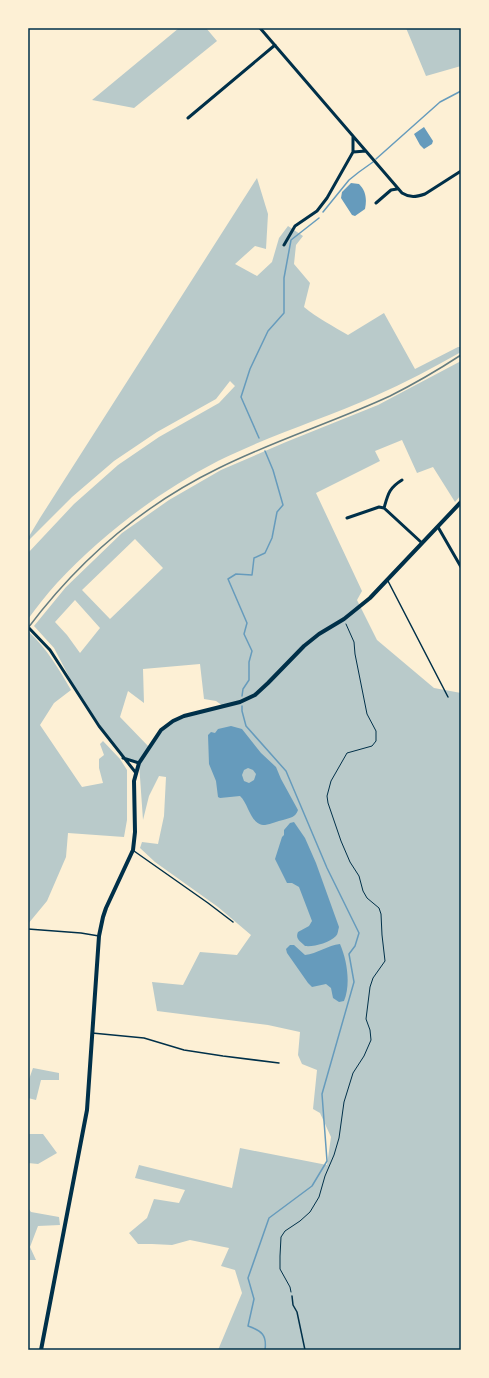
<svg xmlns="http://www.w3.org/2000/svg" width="489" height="1378" viewBox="0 0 489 1378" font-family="Ubuntu,sans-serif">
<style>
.green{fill:#b9caca;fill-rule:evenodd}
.water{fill:#669bbc;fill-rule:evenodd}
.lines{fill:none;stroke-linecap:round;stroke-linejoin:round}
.stream{stroke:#669bbc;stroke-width:1.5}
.path{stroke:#003049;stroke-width:1}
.service{stroke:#003049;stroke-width:1.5}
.minor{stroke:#003049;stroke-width:3}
.tertiary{stroke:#003049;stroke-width:4}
.rail{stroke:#657d81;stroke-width:1.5}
.neatline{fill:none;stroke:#003049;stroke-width:1.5}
</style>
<rect width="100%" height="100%" fill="#fdf0d5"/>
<!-- green -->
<path class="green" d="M179,28H206L217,41L134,108L92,100Z
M406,28H461V66L426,76Z
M257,178L268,214L266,249L255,246L235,264L257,276L272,262L279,238L288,226L303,236L296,245L294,264L310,283L304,307C317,318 333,326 348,335L384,313L415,369L458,347H461V352C433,368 404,383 375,396C323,419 268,436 218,461C158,492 103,534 57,583C46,595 37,607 28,619V553L74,504L118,465L159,437L219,403L235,386L230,381L216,399L157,432L114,461L72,497L28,541V538L40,518Z
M461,361V495L455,502L433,467L417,473L402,440L375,451L380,461L316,493L362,591L357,600L377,640L434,688L461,693V1350H218L242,1293L235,1270L221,1266L229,1248L190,1240L172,1245L152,1244H138L129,1233L147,1218L154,1199L179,1203L185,1190L135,1178L139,1165L232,1188L240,1148L327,1165L331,1137L320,1113L313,1109L317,1070L302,1064L298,1055L300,1032L268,1025L157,1011L152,982L183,985L200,952L237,955L251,935L218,907L155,862L140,848L142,842L158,844L164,816L166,777L159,776L149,796L143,820L139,763L123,758L77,692L54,648L34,626L66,587L122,533L169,500L221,470L286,442L378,405ZM135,539L163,568L110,619L82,590ZM75,600L100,628L80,653L67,635L55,622ZM200,664L204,699L216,701L223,706L203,711L168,724L149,747L120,717L128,691L144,703L143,669Z
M29,632C47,649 59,669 71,690L54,703L40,725L82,787L103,783L99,768V759L104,755L100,744L103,741L120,759L127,770V820L124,837L68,833L66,857L47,901L28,924Z
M33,1068L59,1073V1080H41L36,1100L28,1098V1082Z
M28,1134H43L57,1153L38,1164L28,1163Z
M28,1208L31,1212L59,1217L60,1225L38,1226L30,1247L36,1260H28Z"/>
<!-- water -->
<path class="water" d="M424,127L433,141L432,144L424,149L420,145L414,134Z
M351,183L359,184C366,191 367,199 365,209L355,216L352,215L341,198L342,192Z
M231,726L242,729L261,753L276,767L281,779L298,810C296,817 290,818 283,820C278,821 271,824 265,825C250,825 249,804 240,796L220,798L218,797L216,781L209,764L208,735L211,732L215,733L218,729ZM248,768L253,770L256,774L254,780L249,783L244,781L242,775L244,770Z
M294,822L305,838L316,863L339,927C338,930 338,934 336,936C329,943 314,947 305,946C300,941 295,939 298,932L309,926L312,921L299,887L292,883H287L275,859L282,837L284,835V830L290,823Z
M340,944C347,960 351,984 344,1001L339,1002L333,998L331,988L326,984L312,987L308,983L287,953L286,949L290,945H294L305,955C317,954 328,945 340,944Z"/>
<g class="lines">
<!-- stream -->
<path class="stream" d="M376,159L440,102L461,91
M323,212L349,180L359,172L373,162
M259,438L241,397L250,369L268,331L284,313V278L291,240L319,218
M242,696L243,689L249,680V662L252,651L244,634L247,623L228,579L236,574L252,575L254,558L265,553L272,538L277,512L283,505L273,470L265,451
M242,706V711L246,726L286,771L327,868L359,933L355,946L349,954L354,982L322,1094L327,1161L312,1186L269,1218L248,1278L254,1299L248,1326C262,1331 267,1335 265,1350"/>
<!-- path -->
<path class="path" d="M291,1292L290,1287L280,1269V1256L281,1237L285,1231L300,1221L310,1212L319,1197L325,1176L334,1155L339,1138L344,1102L353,1073L364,1056L371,1040L370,1030L366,1019L370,987L373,978L385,961L382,935L381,914L379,908L367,898L363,891L359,876L350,862L341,841L328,803L327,796L331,781L347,753L372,746L376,741V731L367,714L355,654L354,642L346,624"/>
<!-- service -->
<path class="service" d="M388,581L448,697
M134,851L208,903L233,922
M28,929L81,933L99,936
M92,1033L144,1038L184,1050L223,1056L279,1063
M292,1296L293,1305L297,1312L305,1350"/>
<!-- minor -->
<path class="minor" d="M260,28L402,193C410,198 416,197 425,194L461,171
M188,118L275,45
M353,152V137
M376,203L391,190L397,189
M284,245L295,226L317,211L327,198L353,152L366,151
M402,480C389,488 388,494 384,508L422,543
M347,518L379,507L384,508
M438,527L461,567
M28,627L50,650L99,726L136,773
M123,758L139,763"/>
<!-- tertiary -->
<path class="tertiary" d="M41,1350L87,1110L99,936L103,917L106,908L133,850L135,832L134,781L139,763L161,730L173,721L184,716L240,702L255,695L268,683L304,646L319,634L344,619L370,598L461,502"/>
<!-- rail -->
<path class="rail" d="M28,628C79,560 143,505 219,468C275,440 334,422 390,396C414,384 438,370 461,355"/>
</g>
<!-- border -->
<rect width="489" height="1378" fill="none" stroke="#fdf0d5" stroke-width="58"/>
<rect x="29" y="29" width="431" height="1320" class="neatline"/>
</svg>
